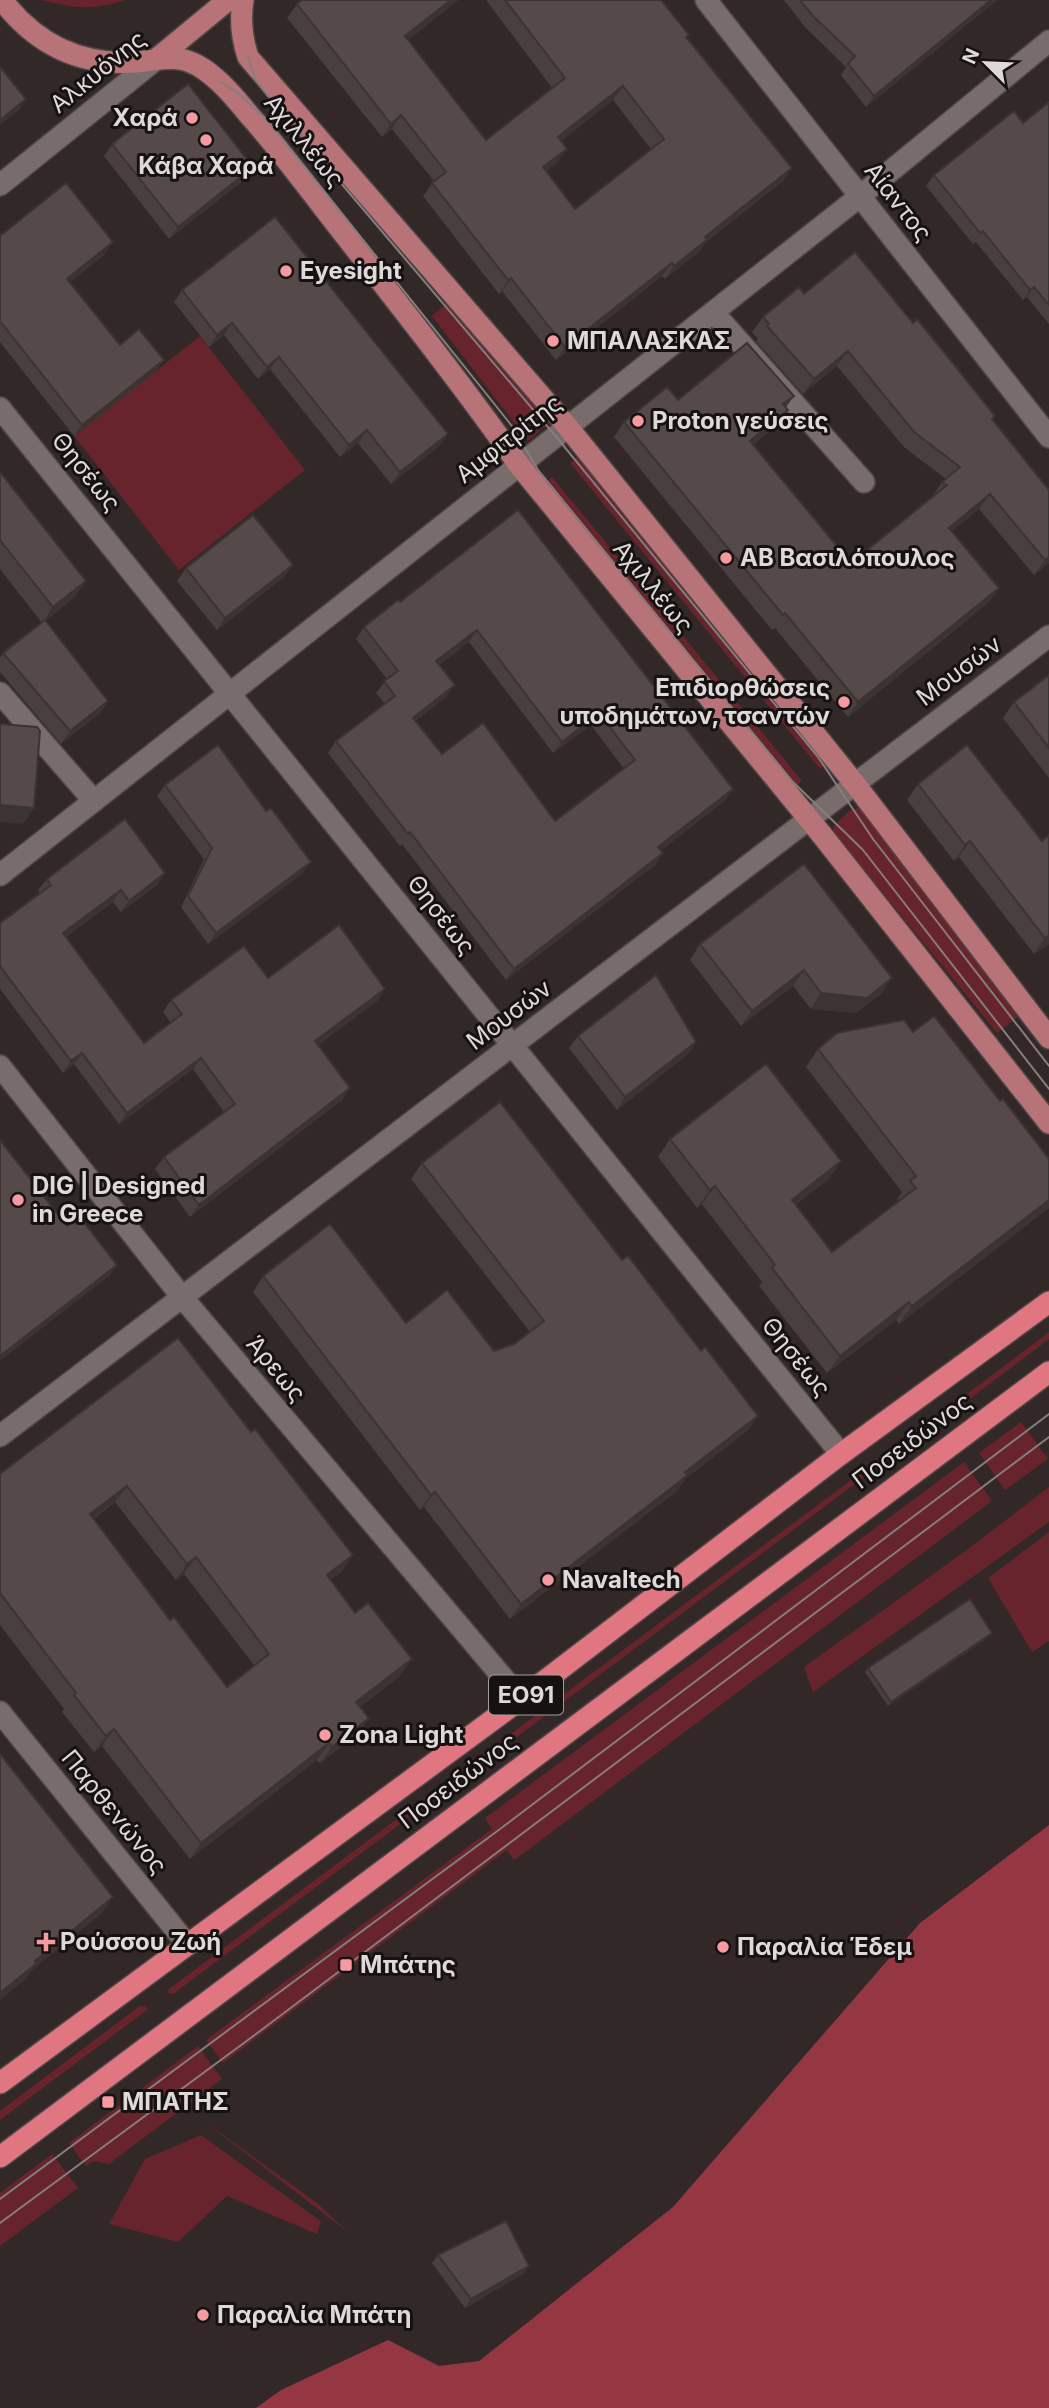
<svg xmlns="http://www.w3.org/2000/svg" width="1049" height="2408" viewBox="0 0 1049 2408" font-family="Inter,sans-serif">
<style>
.green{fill:#67242d}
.water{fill:#943743}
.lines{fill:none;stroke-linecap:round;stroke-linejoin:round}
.minor-casing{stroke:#4e4545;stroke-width:24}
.major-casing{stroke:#4e4545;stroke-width:24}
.highway-casing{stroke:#4e4545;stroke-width:24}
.minor{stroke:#796c6c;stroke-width:21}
.major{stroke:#b77378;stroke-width:21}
.highway{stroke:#e07780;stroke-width:21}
.tram{stroke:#867d7d;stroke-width:2}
.wall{fill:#493f3f;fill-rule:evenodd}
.shaded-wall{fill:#3c3333}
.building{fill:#554949;stroke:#3c3333;stroke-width:2;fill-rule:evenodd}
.poi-dot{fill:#f49aa0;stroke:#171212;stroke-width:2.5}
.labels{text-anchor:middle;stroke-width:6;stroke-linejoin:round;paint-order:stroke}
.shield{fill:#171212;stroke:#a49d9d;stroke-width:2}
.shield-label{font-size:23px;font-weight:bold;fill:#e0d9d9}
.street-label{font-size:24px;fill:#e0d9d9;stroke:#171212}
.poi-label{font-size:24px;font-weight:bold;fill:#e0d9d9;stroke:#171212;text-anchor:start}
</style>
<rect width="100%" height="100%" fill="#332828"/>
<!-- green -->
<path class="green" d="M41,0H125C91,11 75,8 41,0Z
M449,301L551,421L528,441L432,316Z
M200,336L305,470L179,570L74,436Z
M579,456L829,761L820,769L570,463Z
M552,477L802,781L792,789L543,485Z
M858,808L867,815L1018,1017L997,1033L835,834L833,827L849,811Z
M1049,1332V1339L955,1410L951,1409V1406Z
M933,1419L935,1424L173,1994L168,1993L169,1989Z
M1021,1422L1048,1459L1005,1490L979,1453Z
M964,1462L992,1501L528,1850L514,1860L507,1850L223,2063L206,2040L492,1829L485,1818Z
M1049,1487V1522L813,1692L804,1667L968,1549Z
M1049,1532V1641L1032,1652L988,1578Z
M140,2006H146L147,2010L0,2120V2111Z
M198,2046L222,2079L109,2164L93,2161L86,2166L69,2143Z
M201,2119L317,2203L349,2233Z
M201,2135L321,2221L317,2234L227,2196L178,2242L109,2224L145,2159Z
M52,2154L78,2188L0,2246V2193Z"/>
<!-- water -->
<path class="water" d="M1049,1825V2408H256L281,2390L388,2340L439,2366L479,2361L673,2207L920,1923Z"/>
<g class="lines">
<!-- minor casing -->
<g class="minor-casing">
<path id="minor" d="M706,0L1049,437
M0,185L159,57
M713,312L864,482
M0,408C283,755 560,1106 841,1454
M0,693L94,801
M0,875L859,197L1049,41
M0,1066L182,1297L521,1699
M0,1436L1049,636
M0,1712L187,1944"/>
</g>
<!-- major casing -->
<g class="major-casing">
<path id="major" d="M2,0C35,43 79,66 135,62C164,60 179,52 205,70C223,83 236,99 250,116C276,145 299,176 323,207C389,292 457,377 519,465L822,835L1049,1123
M243,0C240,19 242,39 248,57L567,426L855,784L1049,1038
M159,57L228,0"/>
</g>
<!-- highway casing -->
<g class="highway-casing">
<path id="highway" d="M0,2083L521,1699L841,1454L1049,1302
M0,2157L1049,1372"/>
</g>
<!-- minor -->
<use href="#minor" class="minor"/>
<!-- major -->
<use href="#major" class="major"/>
<!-- highway -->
<use href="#highway" class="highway"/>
<!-- tram -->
<path class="tram" d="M248,57L255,79L278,109L558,439L818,757L873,839L1049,1066
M221,82L237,92L267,120L512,426L538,470L792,781L863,850L1049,1089
M0,2199L496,1832L1049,1414
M0,2223L256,2034L1049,1437"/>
</g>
<!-- wall -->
<path class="wall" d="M302,0H458L408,40L486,140L552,88L486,0H661L689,35L687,37L783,181L706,242L698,253L665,279L662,276L556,360L502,291L499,294L423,196L434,181L392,129L382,137L287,18L297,4ZM613,100L651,149L575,209L546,171L558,162L561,141Z
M784,0H997L866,107L841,75L846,67L805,27Z
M1049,102V324L1027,297L1023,300L976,242L973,244L926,186L934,175L1023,123Z
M112,144L245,179L169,239L104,156Z
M0,236L105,254L70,282L120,345L156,371L74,436L0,342Z
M182,290L448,434L439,446L391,484L358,443L340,457L270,369L258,379L224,335L209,347L174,302Z
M804,294L913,323L995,416L992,420L1049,490V563L1034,575L979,509L952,531L999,588L988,603L848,717L775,628L772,630L614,437L624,422L678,400L786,407L788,410L777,425L753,445L851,563L932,497L942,482L946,479L904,447L837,366L803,394L756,341L758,339L752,332L763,317Z
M0,472L75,597L45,621L108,701L100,713L61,744L0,672V658L3,653L42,623L0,569Z
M518,510L725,801L661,850L663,853L655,865L506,980L402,844L400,846L328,753L336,741L385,704L376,693L387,679L356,639L364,627L400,602ZM469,642L553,753L591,725L624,769L555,821L442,754L415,721L446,697L439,665Z
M293,565L284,577L217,630L177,581L186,568Z
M1049,675V778L1003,718L1014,702Z
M967,745L1049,944L1034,954L959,857L954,861L907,800L918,784Z
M165,785L266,811L303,873L208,944L181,907L204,859L157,796Z
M804,864L882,993L856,1013L811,1009L793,986L741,1026L690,960L700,944Z
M165,873L157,885L121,912L113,902L66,937L144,1043L171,1023L163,1012L171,1000L268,978L385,989L377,1001L318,1045L350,1088L342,1100L190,1217L155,1169L164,1157L224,1112L193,1069L119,1124L74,1064L63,1073L0,989V923L40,893L38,890L47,879Z
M913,1032L1000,1101L1049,1159V1208L899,1324L896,1320L827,1373L759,1286L762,1282L702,1204L697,1208L658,1157L670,1139L829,1179L795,1205L832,1252L899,1201L897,1199L902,1192L806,1067L818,1049Z
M578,1036L696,1042L687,1055L617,1110L569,1048Z
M422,1163L622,1260L758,1416L747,1431L685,1479L677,1491L510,1619L424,1507L420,1510L253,1292L263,1276L494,1351L514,1344L530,1332L411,1179Z
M251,1432L353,1555L341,1572L330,1580L400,1676L360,1707L369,1718L357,1735L320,1763L317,1760L190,1859L102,1746L94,1752L62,1712L64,1709L0,1625V1474ZM115,1502L176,1580L184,1574L254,1665L227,1687L170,1620L94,1519Z
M989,1637L888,1706L865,1672L868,1668Z
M438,2255L523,2274L465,2308L432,2263Z"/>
<!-- shaded-wall -->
<path class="shaded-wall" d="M451,0H458L396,49L405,36Z
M991,0H997L866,107L874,96Z
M623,86L613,100L549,151L558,137Z
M26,99L19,110L0,125V120Z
M401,115L392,129L382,137L391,124Z
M567,149L558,162L534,181L543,167Z
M253,167L245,179L169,239L178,227Z
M792,168L783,181L706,242L698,253L665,279L674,266L705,237Z
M113,242L105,254L60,290L67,279Z
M672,263L662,276L556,360L565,347Z
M511,278L502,291L499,294L508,280Z
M1034,287L1027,297L1023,300L1030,290Z
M232,323L224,335L209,347L217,335Z
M848,351L837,366L803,394L814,379Z
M279,357L270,369L258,379L267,367Z
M164,360L156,371L74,436L82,425Z
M794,396L783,411V404Z
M788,410L777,425L740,456L750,441Z
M367,430L358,443L340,457L349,445Z
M448,434L439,446L391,484L400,472Z
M990,494L979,509L938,543L949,528Z
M1049,557V563L1034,575L1045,560Z
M293,565L284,577L217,630L225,618Z
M86,581L75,597L42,623L53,607Z
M999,588L988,603L848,717L858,702Z
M477,630L469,642L428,673L436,661Z
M455,685L446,697L404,729L413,718Z
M108,701L100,713L61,744L70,731Z
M599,713L591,725L553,753L562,742Z
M733,789L725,801L650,859L658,847Z
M0,805L34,808L23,824L0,822Z
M970,841L959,857L954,861L965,845Z
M663,853L655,865L506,980L514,969Z
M311,862L303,873L208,944L216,933Z
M165,873L157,885L121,912L129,901Z
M121,890L113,902L55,945L63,933Z
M1049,936V944L1034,954L1045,938Z
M804,970L793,986L741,1026L752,1011Z
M892,978L882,993L856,1013L811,1009L821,993Z
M385,989L377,1001L307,1053L315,1041Z
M696,1042L687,1055L617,1110L625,1097Z
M82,1053L74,1064L63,1073L71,1061Z
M201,1058L193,1069L119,1124L127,1113Z
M350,1088L342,1100L190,1217L199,1205Z
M841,1161L829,1179L779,1218L792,1200Z
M715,1186L702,1204L697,1208L710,1190Z
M1049,1200V1208L899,1324L912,1306Z
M117,1265L109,1276L0,1361V1356Z
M909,1302L896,1320L827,1373L840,1356Z
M758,1416L747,1431L685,1479L677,1491L510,1619L521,1604L685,1472Z
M127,1486L115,1502L78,1531L90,1514Z
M435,1492L424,1507L420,1510L431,1495Z
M353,1555L341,1572L315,1592L327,1575Z
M196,1557L184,1574L176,1580L187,1564Z
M992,1633L989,1637L888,1706L891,1702Z
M412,1659L400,1676L345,1719L356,1702Z
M369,1718L357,1735L320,1763L332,1747Z
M114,1729L102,1746L94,1752L106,1736Z
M329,1743L317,1760L190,1859L201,1843Z
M113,1897L101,1914L31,1971L25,1980L0,2000V1993L35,1961Z
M529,2266L523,2274L465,2308L471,2299Z"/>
<!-- building -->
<path class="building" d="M302,0H451L405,36L486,140L565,78L505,0H661L689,35L686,37L792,168L705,237L707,240L674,266L672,263L565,347L511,278L508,280L432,183L446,172L401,115L391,124L297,4ZM623,86L664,139L575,209L543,167L567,149L558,137Z
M800,0H991L874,96L848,64L855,56L813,16Z
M0,67L26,99L0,120Z
M188,84L253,167L178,227L112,144Z
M1049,102V305L1034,287L1030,290L983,231L980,233L934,175L1014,111L1023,123Z
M66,183L113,242L67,279L120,345L139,329L164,360L82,425L0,321V236Z
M275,217L448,434L400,472L367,430L349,445L279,357L267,367L232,323L217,335L182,290Z
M855,252L913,323L917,319L952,362L995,416L992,419L1049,490V557L1045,560L990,494L949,528L999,588L858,702L785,613L783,615L624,422L667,387L678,400L747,343L794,396L783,404L788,410L750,441L851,563L947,485L942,482L960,467L914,432L848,351L814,379L767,326L769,324L763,317L799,287L804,294Z
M0,472L86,581L53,607L0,540Z
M518,510L733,789L658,847L663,853L514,969L410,832L408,834L336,741L395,696L384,681L398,671L364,627L398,600L400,602ZM477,630L562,742L599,713L635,760L555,821L483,723L442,754L413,718L455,685L436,661Z
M253,515L293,565L225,618L186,568Z
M45,620L108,701L70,731L3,653Z
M1049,675V748L1014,702Z
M0,724L37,727L40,731L34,808L0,805Z
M218,745L266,811L271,808L311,862L216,933L188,896L212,848L165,785Z
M967,745L1042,841L1049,835V936L1045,938L970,841L965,845L918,784Z
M125,819L165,873L129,901L121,890L63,933L144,1043L182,1014L171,1000L244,946L268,978L339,925L385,989L315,1041L350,1088L199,1205L164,1157L235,1104L201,1058L127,1113L82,1053L71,1061L0,966V923L51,885L47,879Z
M804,864L892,978L867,998L821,993L804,970L752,1011L700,944Z
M656,975L696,1042L625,1097L578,1036Z
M934,1016L1000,1101L1003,1099L1049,1159V1200L912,1306L909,1302L840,1356L772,1268L775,1265L715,1186L710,1190L670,1139L766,1064L841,1161L792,1200L832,1252L916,1188L910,1181L916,1176L818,1049L837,1033L904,1020L913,1032Z
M500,1102L622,1260L628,1256L701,1351L705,1347L758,1416L685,1472L688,1475L521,1604L435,1492L431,1495L263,1276L330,1224L406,1323L447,1290L494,1351L514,1344L544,1321L422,1163Z
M0,1140L67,1226L79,1216L117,1265L0,1356Z
M178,1338L251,1432L255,1429L353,1555L327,1575L355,1613L368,1603L412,1659L356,1702L369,1718L332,1747L329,1743L201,1843L114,1729L106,1736L74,1695L76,1693L0,1593V1474ZM127,1486L187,1564L196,1557L269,1654L227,1687L174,1617L170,1620L90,1514Z
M970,1599L992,1633L891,1702L868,1668Z
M0,1754L113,1897L35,1961L37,1963L0,1993Z
M506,2221L529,2266L471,2299L438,2255Z"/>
<!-- markers -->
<g class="poi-dot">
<circle cx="192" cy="118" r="7"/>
<circle cx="206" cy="140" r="7"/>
<circle cx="286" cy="271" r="7"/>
<circle cx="553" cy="341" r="7"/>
<circle cx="638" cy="421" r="7"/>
<circle cx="726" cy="558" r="7"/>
<circle cx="844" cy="702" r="7"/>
<circle cx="18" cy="1200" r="7"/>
<circle cx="548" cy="1580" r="7"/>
<circle cx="325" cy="1735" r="7"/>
<path d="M42.5 1931.5h7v7h7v7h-7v7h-7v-7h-7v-7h7z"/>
<circle cx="723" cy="1947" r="7"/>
<rect x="339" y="1958" width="14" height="14" rx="3.5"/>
<rect x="101" y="2095" width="14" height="14" rx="3.5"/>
<circle cx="203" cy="2315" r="7"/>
</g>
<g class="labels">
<!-- shield labels -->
<rect class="shield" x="489" y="1675.5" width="74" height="39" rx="5"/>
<g class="shield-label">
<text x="526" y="1703">ΕΟ91</text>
</g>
<!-- street labels -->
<g class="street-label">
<text transform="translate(98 72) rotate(-39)" y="8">Αλκυόνης</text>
<text transform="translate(304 141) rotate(51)" y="8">Αχιλλέως</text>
<text transform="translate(898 202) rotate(52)" y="8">Αίαντος</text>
<text transform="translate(509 439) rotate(-38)" y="8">Αμφιτρίτης</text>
<text transform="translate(86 472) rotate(51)" y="8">Θησέως</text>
<text transform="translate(653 587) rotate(51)" y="8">Αχιλλέως</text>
<text transform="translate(959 671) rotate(-37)" y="8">Μουσών</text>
<text transform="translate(441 915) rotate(52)" y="8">Θησέως</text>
<text transform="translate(509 1015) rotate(-37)" y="8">Μουσών</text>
<text transform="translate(796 1357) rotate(51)" y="8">Θησέως</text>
<text transform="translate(276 1369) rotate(50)" y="8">Άρεως</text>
<text transform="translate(912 1441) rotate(-37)" y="8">Ποσειδώνος</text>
<text transform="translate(458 1781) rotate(-37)" y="8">Ποσειδώνος</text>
<text transform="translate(114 1812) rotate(51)" y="8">Παρθενώνος</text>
</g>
<!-- poi labels -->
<g class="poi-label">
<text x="178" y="126" text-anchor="end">Χαρά</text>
<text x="206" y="174" text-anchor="middle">Κάβα Χαρά</text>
<text x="300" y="279">Eyesight</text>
<text x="567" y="349">ΜΠΑΛΑΣΚΑΣ</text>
<text x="652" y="429">Proton γεύσεις</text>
<text x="740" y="566">ΑΒ Βασιλόπουλος</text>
<text x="830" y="696" text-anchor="end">Επιδιορθώσεις<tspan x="830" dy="28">υποδημάτων, τσαντών</tspan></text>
<text x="32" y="1194">DIG | Designed<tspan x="32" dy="28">in Greece</tspan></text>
<text x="562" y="1588">Navaltech</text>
<text x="339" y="1743">Zona Light</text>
<text x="60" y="1950">Ρούσσου Ζωή</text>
<text x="737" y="1955">Παραλία Έδεμ</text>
<text x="360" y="1973">Μπάτης</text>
<text x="122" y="2110">ΜΠΑΤΗΣ</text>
<text x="217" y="2323">Παραλία Μπάτη</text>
</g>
</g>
<!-- north arrow -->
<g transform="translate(986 63) rotate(294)" stroke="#171212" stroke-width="5" paint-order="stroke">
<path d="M0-5L12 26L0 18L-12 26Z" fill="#e0d9d9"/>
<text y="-10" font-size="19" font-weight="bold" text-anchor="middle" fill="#e0d9d9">N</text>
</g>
</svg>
